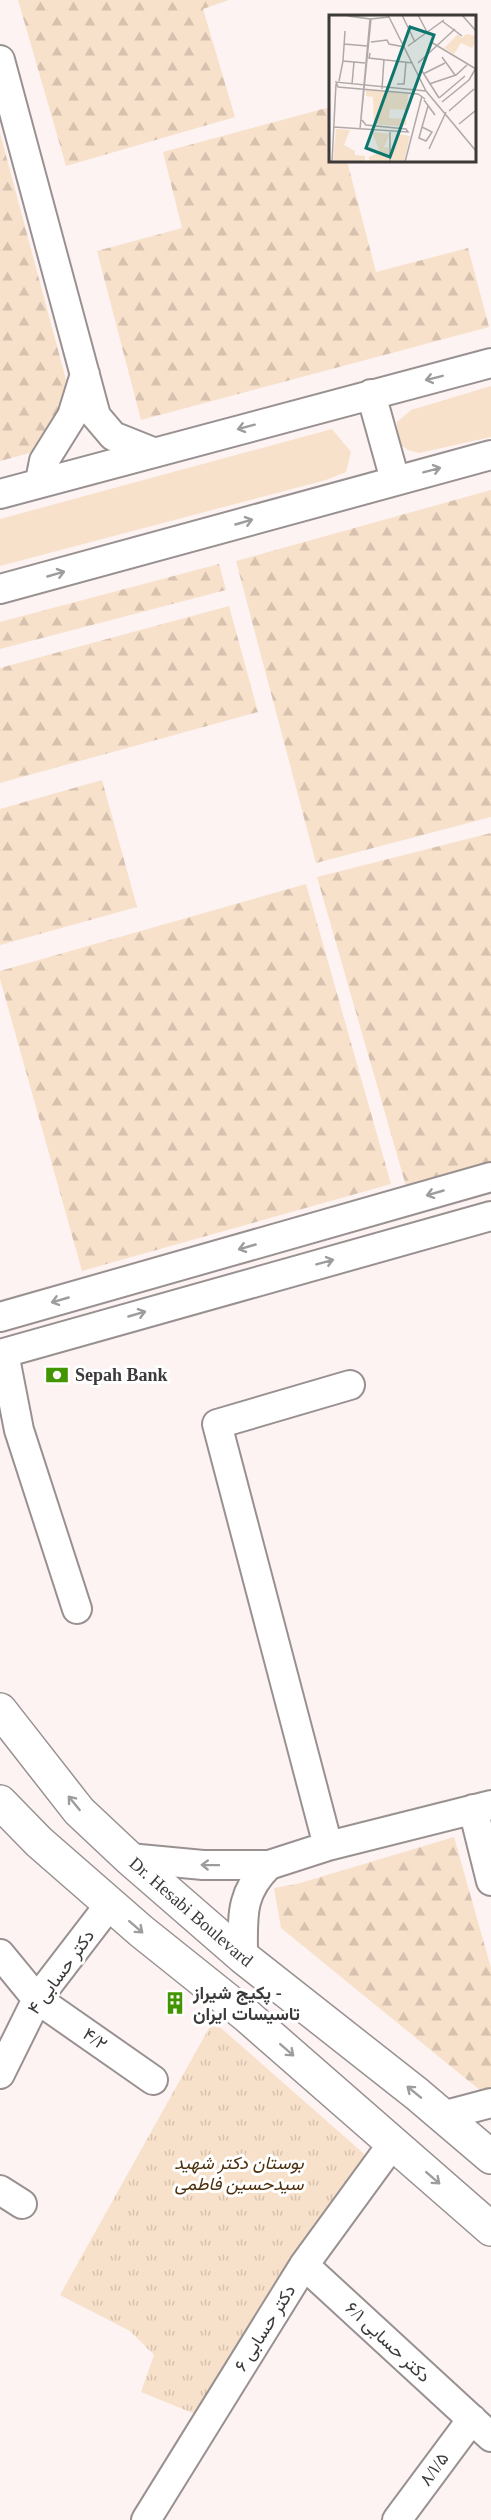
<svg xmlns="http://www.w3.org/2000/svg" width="491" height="2520" viewBox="0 0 491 2520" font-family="'Times New Roman',Vazirmatn,serif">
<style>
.green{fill:#f8e1ca}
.forest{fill:url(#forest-firs)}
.park{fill:url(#park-tufts)}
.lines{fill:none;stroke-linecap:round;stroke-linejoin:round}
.minor-casing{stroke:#999191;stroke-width:32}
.major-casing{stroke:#999191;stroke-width:36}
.minor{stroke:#fff;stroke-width:28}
.major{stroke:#fff;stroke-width:33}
.oneway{stroke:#9e9c9c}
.labels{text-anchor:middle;stroke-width:6;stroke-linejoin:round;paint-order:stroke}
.poi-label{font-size:18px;font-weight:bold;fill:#3c3939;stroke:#fff;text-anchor:start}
.street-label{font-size:18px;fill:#3c3939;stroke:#fff}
.park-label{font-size:18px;font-style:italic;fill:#4e300e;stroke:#fff}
.inset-road{fill:none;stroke:#afa9a8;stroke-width:1.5}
.view{fill:#0f766e;fill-opacity:0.15;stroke:#0f766e;stroke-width:3}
.inset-edge{fill:none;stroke:#3c3939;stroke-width:3}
</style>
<defs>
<pattern id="forest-firs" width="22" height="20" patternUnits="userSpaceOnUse" patternTransform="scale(1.5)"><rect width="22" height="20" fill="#f8e1ca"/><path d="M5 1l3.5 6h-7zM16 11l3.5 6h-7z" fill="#d6c2ae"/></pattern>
<pattern id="park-tufts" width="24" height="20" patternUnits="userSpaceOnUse" patternTransform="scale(1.5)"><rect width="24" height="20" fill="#f8e1ca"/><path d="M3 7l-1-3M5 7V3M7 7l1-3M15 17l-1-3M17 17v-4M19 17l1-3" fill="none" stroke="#d6c2ae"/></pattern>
</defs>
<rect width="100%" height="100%" fill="#fcf3f2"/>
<!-- green -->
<path class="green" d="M491,386V437L419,453L408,450L398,443L397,422L411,410Z
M332,429L351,452L346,472L326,480L0,566V519Z"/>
<!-- forest -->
<path class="forest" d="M18,0H229L203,9L235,117L66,166Z
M330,107V160L347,161L376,272L468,248L489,327L141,420L97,251L182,228L163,152Z
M0,133L69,391L41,450L0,461Z
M491,490V817L316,863L236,561Z
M219,564L226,590L0,649V622Z
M229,606L258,712L0,783V668Z
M102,780L137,907L0,945V809Z
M491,833V1163L406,1186L317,877Z
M306,884L391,1184L82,1271L0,979V971Z
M454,1837L491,1968V2087L481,2091L281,1928L274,1888L297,1884Z"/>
<!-- park -->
<path class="park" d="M213,2021L371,2160L200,2416L141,2392L154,2355L130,2331L60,2295Z"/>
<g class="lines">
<!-- minor casing -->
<g class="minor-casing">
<path id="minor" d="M0,60L96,416L113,436L153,452
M371,394L395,480
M40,481L44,461L72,416L85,374
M0,494L491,363
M0,589L491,455
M0,1317L491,1177
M4,1353L19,1430L77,1609
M0,1354L491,1216
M473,1809L491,1881
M328,1846L217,1424L350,1385
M129,1858L203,1865H269L328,1846L491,1805
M0,1954L37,1999L153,2080
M243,1957C243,1918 239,1894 269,1865
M0,2074L37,1999L110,1904
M442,2116L491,2103
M0,2190L22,2204
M304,2265L491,2437
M146,2520L304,2265L393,2143
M397,2520L472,2419"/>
</g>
<!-- major casing -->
<g class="major-casing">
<g id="major">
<path id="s1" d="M0,1710L79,1811L129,1858L243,1957L417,2094L491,2157"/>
<path d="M0,1802L39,1842L141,1931L246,2015L491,2229"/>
</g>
</g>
<!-- minor -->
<use href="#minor" class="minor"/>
<!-- major -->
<use href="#major" class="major"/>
</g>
<!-- one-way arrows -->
<defs><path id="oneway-shaft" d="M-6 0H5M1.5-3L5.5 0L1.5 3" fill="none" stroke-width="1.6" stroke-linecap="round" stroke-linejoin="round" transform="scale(1.5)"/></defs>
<g class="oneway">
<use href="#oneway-shaft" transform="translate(434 378) rotate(166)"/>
<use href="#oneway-shaft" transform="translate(246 427) rotate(165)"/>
<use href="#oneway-shaft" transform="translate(432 470) rotate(-15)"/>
<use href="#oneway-shaft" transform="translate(244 522) rotate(-16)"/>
<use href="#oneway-shaft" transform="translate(56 574) rotate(-16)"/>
<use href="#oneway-shaft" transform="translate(435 1193) rotate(164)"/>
<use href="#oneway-shaft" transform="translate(247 1247) rotate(164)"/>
<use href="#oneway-shaft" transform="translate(325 1262) rotate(-15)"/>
<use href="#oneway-shaft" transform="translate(60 1300) rotate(164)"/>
<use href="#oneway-shaft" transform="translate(137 1314) rotate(-16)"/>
<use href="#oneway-shaft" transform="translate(74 1803) rotate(-129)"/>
<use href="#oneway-shaft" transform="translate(210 1865) rotate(-179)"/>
<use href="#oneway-shaft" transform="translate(136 1927) rotate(41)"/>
<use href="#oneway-shaft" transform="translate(287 2050) rotate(41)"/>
<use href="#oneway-shaft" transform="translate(414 2092) rotate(-141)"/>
<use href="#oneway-shaft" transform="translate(433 2178) rotate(41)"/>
</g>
<!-- icons -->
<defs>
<g id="bank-bare" transform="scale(1.8)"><path d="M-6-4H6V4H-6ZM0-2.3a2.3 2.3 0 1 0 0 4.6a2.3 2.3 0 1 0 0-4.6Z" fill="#429500" stroke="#fff" stroke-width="2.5" paint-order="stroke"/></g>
<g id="building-bare" transform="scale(1.8)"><path d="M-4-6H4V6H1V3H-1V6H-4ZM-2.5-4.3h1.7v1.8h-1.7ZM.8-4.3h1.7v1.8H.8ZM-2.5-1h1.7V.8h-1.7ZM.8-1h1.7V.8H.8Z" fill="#429500" stroke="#fff" stroke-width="2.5" paint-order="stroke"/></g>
</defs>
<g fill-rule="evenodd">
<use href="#bank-bare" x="57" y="1375"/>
<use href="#building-bare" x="175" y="2003"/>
</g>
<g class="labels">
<!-- poi labels -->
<g class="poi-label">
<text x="75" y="1381">Sepah Bank</text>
<text x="193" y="1999">پکیج شیراز -<tspan x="193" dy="21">تاسیسات ایران</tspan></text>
</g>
<!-- street labels -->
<g class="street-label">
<text dy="6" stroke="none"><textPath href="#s1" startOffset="279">Dr. Hesabi Boulevard</textPath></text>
<text transform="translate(61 1972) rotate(-54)" y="6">دکتر حسابی ۴</text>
<text transform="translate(95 2039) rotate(35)" y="6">۴/۲</text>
<text transform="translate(265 2328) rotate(-58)" y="6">۶ دکتر حسابی</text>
<text transform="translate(388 2342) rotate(43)" y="6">۶/۱ دکتر حسابی</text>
<text transform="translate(434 2469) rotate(-54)" y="6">۸/۱/۵</text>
</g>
<!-- park labels -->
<g class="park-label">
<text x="239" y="2169">بوستان دکتر شهید<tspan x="239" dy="21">سیدحسین فاطمی</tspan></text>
</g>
</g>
<!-- overview -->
<g transform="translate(329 15)">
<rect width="147" height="147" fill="#fcf3f2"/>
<path d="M37,75L79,79L78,95L61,94L60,103L77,104V110H69L77,112L45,109L44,82L37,81ZM7,114L21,115L15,130L26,136V140L36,141V147H4ZM43,117L61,119L55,132L60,133L59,147H40V142L51,137ZM67,119L81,121L75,147H62Z" fill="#f8e1ca"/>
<path d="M129,19L133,23L137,19L147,21V25L143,33L132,28L125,39L115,33Z" fill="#f8e1ca"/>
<path class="inset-road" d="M50,0L19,1L41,4L31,114L42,4L60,2M59,0L97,76L147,136M73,0L86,27M89,0L98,17M133,0L147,16M113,6L133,21M16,16L14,46L36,48M42,27L58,25L60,29L76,32M102,27L147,54M15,29L38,31M79,31L115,5M41,38L40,43L84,48M113,42L126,60M89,48L126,14M93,56L110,83M94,59L116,48M10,66L14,46M23,69L25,47M68,69H75L77,47M100,69L127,60L138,50M53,74L55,44M110,83L136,61M96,84L89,79L9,72L7,67L97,76M95,85L106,100M113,87L140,65L147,53M120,96L145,74M130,109L146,96M5,112L79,117L77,114L37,110L33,105M93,112L103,117L97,126L90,123L93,112L99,91M100,134L117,97M3,147L7,69M61,147V117M76,147L93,81"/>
<path class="view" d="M81,12L105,20L61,142L37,133Z"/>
<rect width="147" height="147" class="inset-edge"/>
</g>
</svg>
